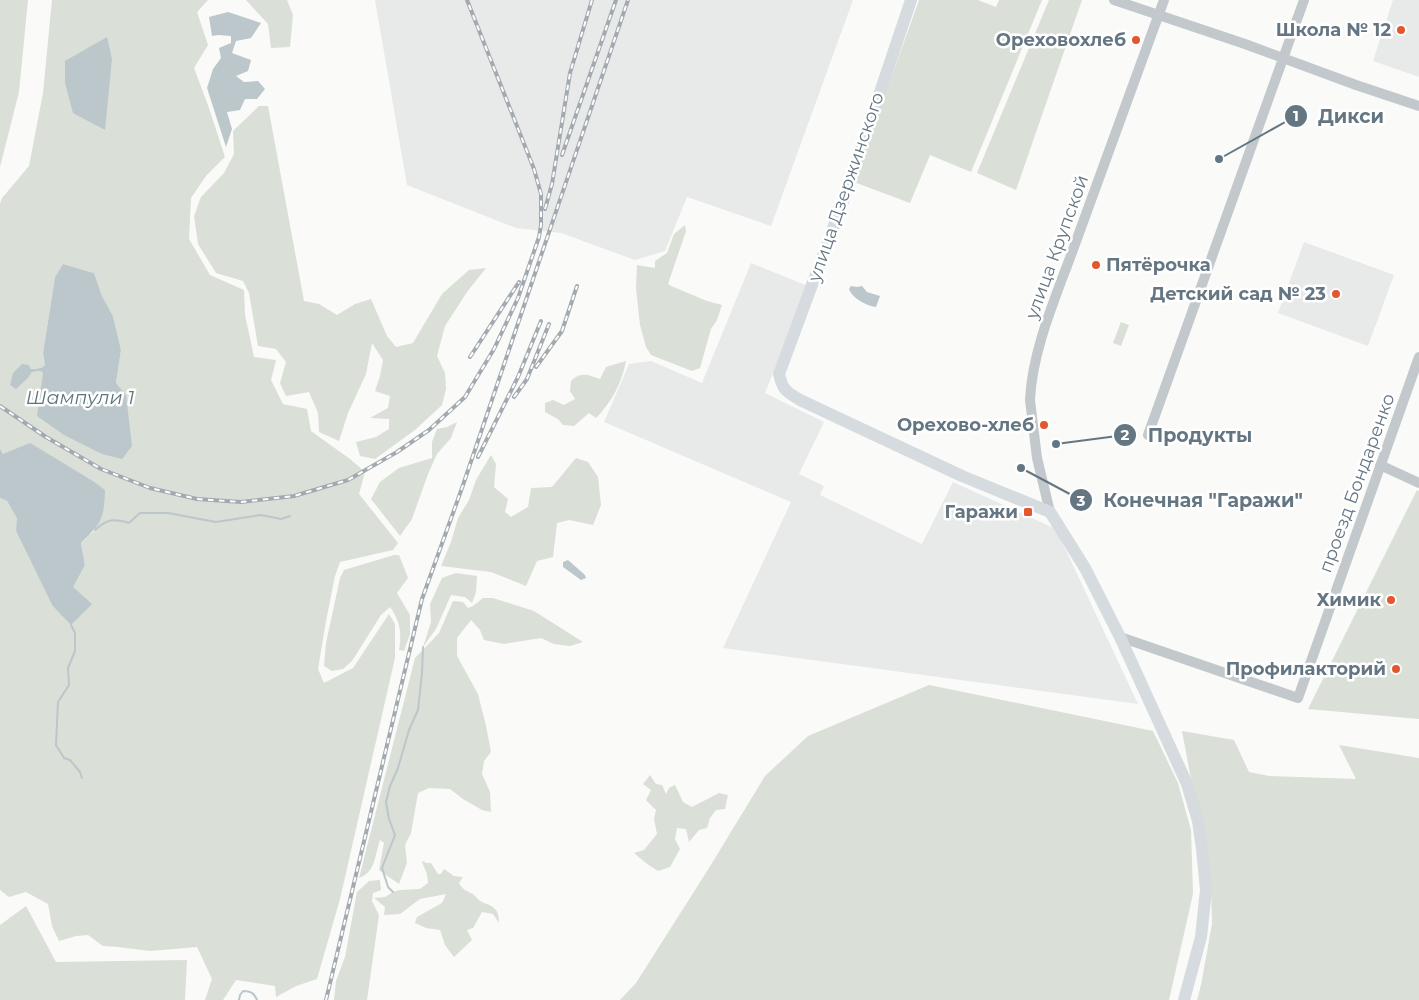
<svg xmlns="http://www.w3.org/2000/svg" width="1419" height="1000" viewBox="0 0 1419 1000" font-family="Montserrat,sans-serif">
<style>
.built{fill:#e8e9e9}
.green{fill:#dadfd7;fill-rule:evenodd}
.water{fill:#bbc7cb}
.lines{fill:none;stroke-linecap:round;stroke-linejoin:round}
.stream{stroke:#bbc7cb;stroke-width:2}
.minor{stroke:#c3c8cc;stroke-width:10}
.major{stroke:#d6dbdf;stroke-width:12}
.rail-casing{stroke:#a2aab0;stroke-width:4}
.rail{stroke:#fff;stroke-width:2;stroke-dasharray:5.5;stroke-linecap:butt}
.poi-dot{fill:#e4572e;stroke:#fff;stroke-width:2}
.labels{text-anchor:middle;stroke-width:5;stroke-linejoin:round;paint-order:stroke}
.poi-label{font-size:18px;font-weight:bold;fill:#657683;stroke:#fff;text-anchor:end}
.street-label{font-size:18px;fill:#657683;stroke:#fff}
.water-label{font-size:19px;font-style:italic;fill:#60757c;stroke:#fff}
.leader{fill:none;stroke:#657683;stroke-width:2}
.callout-dot{fill:#657683;stroke:#fff;stroke-width:2}
.mark-label{font-size:15px;text-anchor:middle;font-weight:bold;fill:#fff}
.callout-label{font-size:19px;text-anchor:middle;font-weight:bold;fill:#657683;stroke:#fff;stroke-width:5;stroke-linejoin:round;paint-order:stroke}
</style>
<rect width="100%" height="100%" fill="#fafaf8"/>
<!-- built -->
<path class="built" d="M375,0H853L771,226L687,197L665,251L635,260L561,233L516,228L407,185Z
M1393,0H1419V77L1373,61Z
M1304,242L1394,275L1368,346L1278,313Z
M751,263L808,286L765,393L824,422L799,474L824,486L820,495L922,544L953,482L1056,529L1138,704L723,648L791,502L604,422L629,364L651,361L702,383Z"/>
<!-- green -->
<path class="green" d="M0,0H28L19,92L0,167Z
M52,0H208L197,12L208,45L194,68L209,108L225,157L206,176L191,198L189,239L210,275L244,290L245,315L254,357L276,360L271,380L283,404L307,409L311,431L350,459L365,472L359,494L398,543L393,550L340,562L335,576L326,621L318,669L324,683L353,668L389,614L395,624V658L340,899L317,979L296,986L276,997L275,986L236,980L223,1000H205L212,979L197,947L150,951L118,947L103,946L88,935L76,936L59,941L52,926L48,904L26,892L9,897L0,890V498L7,501L18,518L16,531L52,605L72,587L85,565L81,543L95,530L93,481L67,466L3,454L0,448V204L2,198L29,166L43,93ZM63,264L94,273L102,296L113,316L121,350L116,383L126,395L43,373L40,371L32,372L28,378L29,365L31,369L36,368H41L45,365L43,353L55,277Z
M246,0H287L293,15L290,47L271,48L268,24Z
M919,0H978L996,7L999,0H1042L971,172L930,155L910,203L854,182Z
M1049,0H1082L1016,190L977,173Z
M259,106H268L304,301L319,304L337,315L355,304L371,299L387,336L396,347L413,343L442,294L469,270L486,268L467,292L445,326L437,356L445,373L446,389L442,405L415,430L375,459L360,456L356,442L376,437L389,429V419L370,418L388,408L390,396L375,391L380,376L383,360L372,343L366,374L348,413L339,441L319,432L318,413L309,392L286,396L280,383L286,362L276,349L258,346L249,293L243,281L216,273L198,244L194,216L201,197L224,173L234,154L233,131Z
M685,225L686,231L668,284L671,286L707,301L722,305L717,320L711,329L700,368L692,371L651,355L646,347L640,325L636,288L637,265L655,268V261L667,253L674,234Z
M1121,322L1129,325L1121,346L1113,343Z
M626,361C622,383 611,403 596,418L589,413L574,426L563,425L558,419L545,412V403L553,400L564,405L575,399L570,391L571,381C581,371 588,375 600,379L606,367Z
M457,422L451,438L437,454L428,474L412,519L400,536L371,499L380,482L399,468L432,458V442L437,429L447,427Z
M491,455L496,464L494,487L508,499L505,512L511,517L528,507L531,488L552,487L576,458L588,462L598,477L601,505L593,525L569,520L557,523L553,557L537,561L526,586L491,572L441,566L451,542L458,518L469,500L476,480Z
M1417,490L1419,491V719L1308,709Z
M394,555H399L408,578L397,593L410,615V634L404,651L399,650C402,633 400,621 390,607L381,615L352,661L343,669L332,671L324,666L326,643L340,578L344,570Z
M456,573L477,576L476,592L472,603L465,597L451,595L436,629L423,647L431,622L430,604L442,578Z
M483,598H493L534,611L583,642L570,646L554,644L541,638L504,644L484,640L480,630L471,620L457,638V656L478,694L486,726L491,752L484,761L482,774L490,792L491,812L482,810L463,799L450,789L429,788L418,793L411,833L405,845L407,863L399,884L379,870L384,843L380,840C375,854 376,872 359,878L415,658L439,633L453,601L463,602L468,608L473,606Z
M929,685L1153,731L1178,783L1191,830L1193,894L1169,1000H620L636,983L709,868L765,776L808,736Z
M1182,731L1234,740L1249,772L1269,776L1356,779L1339,745L1419,758V1000H1197L1201,985L1212,924L1211,886Z
M650,775L656,784L662,785L666,794L669,788L675,785L683,802L692,807L719,793L728,795L725,809L716,810L710,818L707,828L699,830L689,842L686,829L677,828L675,839L680,849L670,867L658,871C649,866 642,860 634,853L644,850L657,834L654,819L656,810L646,800L651,790L643,784Z
M423,861L426,863H431L438,874H441L444,869L454,876L463,877L459,883C462,890 468,891 474,895C476,897 478,899 480,901C492,907 499,906 499,923L493,914L482,912L473,928L467,930L472,940L454,957L445,945L440,930L426,928L415,923L417,917L442,903L446,894L420,899L400,914L384,915L385,907L374,898L385,897L393,892L400,890L420,889L428,883L427,874L422,862Z
M380,880L381,890L373,893L372,901L379,915L367,1000H334L336,981L345,957L357,892L369,881Z
M26,906L56,962L187,960L185,1000H0V925Z"/>
<!-- water -->
<path class="water" d="M228,12L261,23L251,38L236,41L232,53L251,60L248,71L236,76L244,82L258,81L265,89L257,99H245L240,110L227,112L232,129L226,147L207,88L213,69L221,58L219,48L231,43V36L218,35L212,36L209,17Z
M107,37L112,59L105,130L73,113L65,83V61Z
M63,264L94,273L102,296L113,316L121,350L116,383L126,395L132,446L122,459L102,454L64,435L37,416L43,373L40,371L32,372L28,378L16,389L10,385L13,373L22,364L29,365L31,369L41,368L45,365L43,353L55,277Z
M851,286L857,287L862,286L867,292L880,296L876,307C867,306 852,298 849,289Z
M30,443L93,481L105,490C104,518 102,523 81,543L85,565L73,587L92,604L71,625L52,605L16,531L17,518L7,501L0,498V448L3,454Z
M568,560L585,575L586,578L581,580L563,567V562Z"/>
<g class="lines">
<!-- stream -->
<path class="stream" d="M95,530C107,519 114,518 129,523L140,513H168L216,522L261,515L281,519L290,516
M71,625L75,633V651L68,668L69,685L58,702L56,745L64,758L70,760L80,772L82,778
M393,892L388,887L382,868L395,835L389,819L386,802L390,786L398,768L409,730L418,710L422,673L423,647
M239,1000L240,995L243,991C251,991 254,993 257,1000"/>
<!-- minor -->
<path class="minor" d="M1114,0L1245,44L1356,85L1419,106
M1148,435L1304,0
M1380,465L1419,483
M1050,512L1037,458L1030,400C1032,350 1057,294 1074,247C1104,164 1134,82 1164,0
M1120,637L1298,698L1419,357"/>
<!-- major -->
<path class="major" d="M911,0L849,185L779,374C783,391 786,391 800,400L962,476L1050,512L1085,568L1120,637L1187,784L1198,821L1202,849L1206,890L1201,937L1184,1000"/>
<!-- rail casing -->
<g class="rail-casing">
<path id="rail" d="M562,155L616,0
M545,209L552,184L570,73L592,0
M470,357L519,282
M536,367L562,331L577,286
M514,397L527,379L549,324
M0,406L46,437L101,469L150,488L197,499L241,502L294,496L348,480L397,452L429,430L465,397L494,349L518,298L539,237L541,225V194L534,169L467,0
M478,457L518,377L541,321
M326,1000L422,599L462,488L628,0"/>
</g>
<!-- rail -->
<use href="#rail" class="rail"/>
</g>
<!-- markers -->
<g class="poi-dot">
<circle cx="1401" cy="30" r="5"/>
<circle cx="1136" cy="40" r="5"/>
<circle cx="1096" cy="265" r="5"/>
<circle cx="1336" cy="294" r="5"/>
<circle cx="1044" cy="425" r="5"/>
<rect x="1023" y="507" width="10" height="10" rx="2.5"/>
<circle cx="1391" cy="600" r="5"/>
<circle cx="1396" cy="669" r="5"/>
</g>
<g class="labels">
<!-- poi labels -->
<g class="poi-label">
<text x="1391" y="36">Школа № 12</text>
<text x="1126" y="46">Ореховохлеб</text>
<text x="1106" y="271" text-anchor="start">Пятёрочка</text>
<text x="1326" y="300">Детский сад № 23</text>
<text x="1034" y="431">Орехово-хлеб</text>
<text x="1018" y="518">Гаражи</text>
<text x="1381" y="606">Химик</text>
<text x="1386" y="675">Профилакторий</text>
</g>
<!-- street labels -->
<g class="street-label">
<text transform="translate(846 187) rotate(-71)" y="6">улица Дзержинского</text>
<text transform="translate(1057 247) rotate(-70)" y="6">улица Крупской</text>
<text transform="translate(1357 483) rotate(-70)" y="6">проезд Бондаренко</text>
</g>
<!-- water labels -->
<g class="water-label">
<text x="80" y="404">Шампули 1</text>
</g>
</g>
<!-- callouts -->
<path class="leader" d="M1219 159L1296 116M1056 444L1125 435M1021 468L1081 500"/>
<g class="callout-dot">
<circle cx="1219" cy="159" r="5"/>
<circle cx="1056" cy="444" r="5"/>
<circle cx="1021" cy="468" r="5"/>
<circle cx="1296" cy="116" r="12"/>
<circle cx="1125" cy="435" r="12"/>
<circle cx="1081" cy="500" r="12"/>
</g>
<g class="mark-label">
<text x="1296" y="121">1</text>
<text x="1125" y="440">2</text>
<text x="1081" y="506">3</text>
</g>
<g class="callout-label">
<text x="1351" y="123">Дикси</text>
<text x="1200" y="442">Продукты</text>
<text x="1203" y="507">Конечная "Гаражи"</text>
</g>
</svg>
